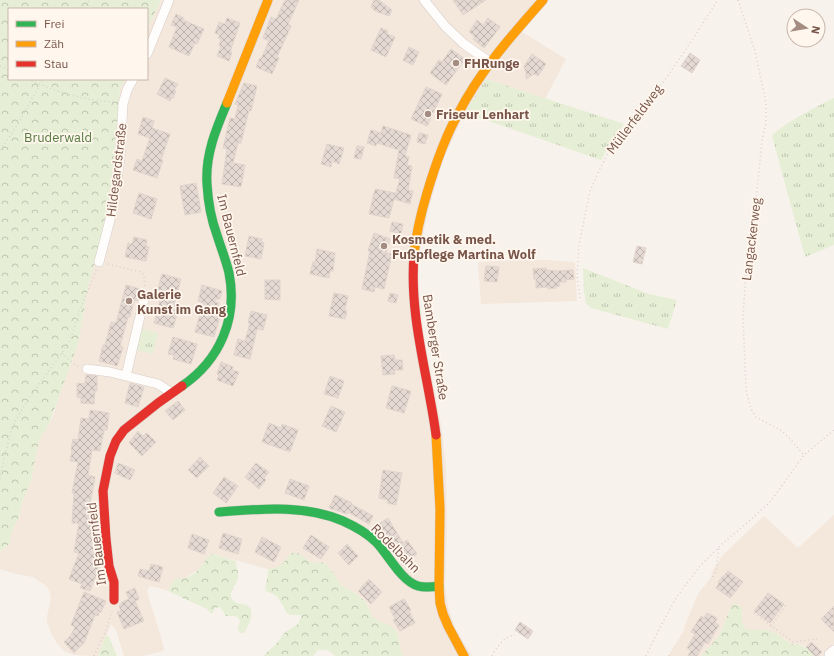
<svg xmlns="http://www.w3.org/2000/svg" width="834" height="656" viewBox="0 0 834 656" font-family="'IBM Plex Sans',sans-serif">
<style>
.residential{fill:#f4e7dc}
.grass{fill:url(#grass-tufts)}
.forest{fill:url(#forest-crowns)}
.building{fill:url(#building-cross-hatch);stroke:#e2d4cd}
.lines{fill:none;stroke-linecap:round;stroke-linejoin:round}
.street-casing{stroke:#d7cdc8;stroke-width:10}
.fast-casing{stroke:#d8cdc8;stroke-width:10}
.slow-casing{stroke:#d8cdc8;stroke-width:10}
.jam-casing{stroke:#d8cdc8;stroke-width:10}
.path{stroke:#dad0cd;stroke-width:1.5;stroke-dasharray:1 3;stroke-linecap:butt}
.street{stroke:#fefdfc;stroke-width:9}
.fast{stroke:#30b455;stroke-width:9}
.slow{stroke:#ff9f0a;stroke-width:9}
.jam{stroke:#e5322d;stroke-width:9}
.poi-dot{fill:#a58c82;stroke:#fff7ee;stroke-width:1.5}
.labels{text-anchor:middle;stroke-width:3.5;stroke-linejoin:round;paint-order:stroke}
.poi-label{font-size:13px;font-weight:bold;fill:#795549;stroke:#fff7ee;text-anchor:start}
.street-label{font-size:13px;fill:#795549;stroke:#fff7ee}
.park-label{font-size:13px;fill:#557a3d;stroke:#fff7ee}
</style>
<defs>
<pattern id="grass-tufts" width="24" height="20" patternUnits="userSpaceOnUse"><rect width="24" height="20" fill="#e6efd5"/><path d="M3 7l-1-3M5 7V3M7 7l1-3M15 17l-1-3M17 17v-4M19 17l1-3" fill="none" stroke="#bfc4af"/></pattern>
<pattern id="forest-crowns" width="20" height="18" patternUnits="userSpaceOnUse"><rect width="20" height="18" fill="#e6efd5"/><path d="M2 6a3 3 0 1 1 6 0M12 15a3 3 0 1 1 6 0" fill="none" stroke="#bfc4af"/></pattern>
<pattern id="building-cross-hatch" width="8" height="8" patternUnits="userSpaceOnUse"><rect width="8" height="8" fill="#e5dad3"/><path d="M0 0l8 8M0 8l8-8" fill="none" stroke="#beb4ad"/></pattern>
</defs>
<rect width="100%" height="100%" fill="#f8f2ec"/>
<!-- residential -->
<path class="residential" d="M161,0H549L522,32L566,59L545,99L486,79L465,113L443,159L429,207L417,263L421,322L442,430L446,468L447,530L445,584L446,595L449,610L455,628L472,656H402L397,631L380,622L371,615L366,602L355,593L341,585L336,579L329,567L325,563L321,562L312,563L292,553L286,561L280,566L271,570L213,554L210,555L208,557L200,568L185,578L172,584L168,591L156,587L150,586L147,590L149,599L161,637L164,649L163,651L143,656H124L116,630L111,624L98,656L74,655L64,651L61,648L56,642L50,631L47,621V617L51,597L49,590L46,586L33,577L16,574L0,569V552L5,548L14,527L19,517L22,503L31,481L39,440L41,436L48,427L54,414L59,395L75,353L80,334L89,283L109,211L120,89L125,79H147V30Z
M528,259L575,262L577,301L481,304L478,262Z
M834,515V656H815L804,646L799,644H790L785,639L778,635L767,630L750,631L744,628L741,620L742,612L730,609L720,634L713,643L701,656H668L683,632L688,618L698,594L710,579L713,570L717,564L722,556L764,516L798,548Z"/>
<!-- grass -->
<path class="grass" d="M486,79L624,124L608,147L601,160L465,113Z
M834,98V245L805,257L772,136C777,127 823,103 834,98Z
M583,268L649,294L677,300L668,329L591,308L586,303L584,292Z
M142,329L158,333L153,354L137,350Z"/>
<!-- forest -->
<path class="forest" d="M0,0H161L147,30V9H9V79H125L120,89L109,211L89,283L80,333L78,344L48,427L41,436L39,440L31,481L22,503L19,517L14,527L10,537V543L0,552Z
M292,553H295L300,554L306,559L312,563L321,562L327,564L341,585L355,593L366,602L371,615L380,622L389,625L397,631L402,656H335C329,650 327,649 318,650L313,656H263L277,643L285,632L298,624L301,617L300,615H290L287,613L277,596L266,591C264,584 269,577 268,569C280,570 285,560 292,553Z
M213,554L236,561C236,567 239,572 238,578C236,586 230,589 231,597C237,608 241,601 248,606C256,611 248,627 244,633H241L239,632L238,629L240,620L238,618L235,616H226L220,607L215,608L212,614L207,609L168,591C170,587 172,583 175,580C178,578 181,579 185,578C188,577 193,574 196,572C203,566 206,556 213,554Z
M735,604C747,607 740,613 742,621C742,623 744,627 744,628C753,632 755,629 764,630C774,631 783,637 790,644C804,644 805,647 815,656H701L713,643L720,634L730,609L732,605Z
M106,635L109,637L117,656H98Z"/>
<!-- building -->
<path class="building" d="M285,0H299L288,24L291,26L277,57L279,58L272,74L256,67L260,58L261,59L269,41L263,38L271,17L276,19Z
M374,0H379L392,10L389,16L375,11L371,7Z
M453,0H486L463,15Z
M176,14L184,18L183,20L204,29L197,44L195,43L189,56L169,47L177,27L171,25Z
M227,18L240,23L230,52H232L229,61L217,56L221,46H219L221,39L218,38L220,35L215,33L219,22L225,24Z
M488,18L500,27L484,48L473,39L475,37L469,32L477,20L483,25Z
M381,28L388,31L387,34L395,37L386,57L371,50Z
M409,47L419,52L413,65L403,60Z
M451,49L465,59L446,85L430,73L439,60L442,62Z
M690,53L700,60L692,73L681,66Z
M532,54L546,64L538,76L534,74L526,79V73L524,66Z
M165,78L178,84L174,90L176,91L173,98H171L170,101L157,94Z
M244,83L257,86L251,111L249,110L241,143H238L233,163L245,165L241,187L222,184L227,149L223,148L230,118L235,119L238,105L235,104Z
M426,87L442,94L427,126L411,119Z
M143,117L154,121L152,128L170,134L161,160H163L157,178L133,170L137,159L142,161L150,138L138,134Z
M383,126L411,135L405,156L409,157L407,165L412,166L408,190L413,191L410,204L394,199L389,218L369,214L375,189L395,193V196L400,179L394,178L399,150L377,143L376,146L367,143L371,130L381,133Z
M419,133L428,135L425,144L417,142Z
M327,144L344,148L339,164L332,161L331,167L321,164Z
M357,146L364,147L361,159L354,158Z
M196,183L201,212L185,215L180,186Z
M139,193L157,199L151,219L133,213Z
M392,222L403,224L401,234L390,231Z
M374,233L390,239L386,253L392,254L384,289L375,287L374,292L362,289L370,251H368Z
M249,236L262,239L261,242L264,243L261,259L245,256Z
M134,237L147,240L146,246L149,247L146,261L125,257L128,243L132,244Z
M637,246L646,248L642,264L633,262Z
M317,249L335,253L333,271H330L329,278L310,274L313,262H315Z
M486,266L499,267L497,282L484,281Z
M546,268V270L558,271L573,270L574,279L565,280L566,282H559L560,286L556,287V288L548,289V287L536,288V279H534L533,269Z
M162,274L181,279L174,305L179,307L173,328L154,323L162,293L157,292Z
M265,280H280V300L265,299Z
M126,285L140,289L137,301H134L130,317H128L120,346L123,347L117,366L99,361L103,345H105L111,322L116,323Z
M202,285L222,291L220,299H215V302L219,303L215,316L220,317L214,337L195,332L203,303L198,301Z
M334,293L348,296L345,310L347,311L345,319L329,316Z
M390,293L398,295L396,303L388,301Z
M251,311L267,315L263,330L257,329L250,359L234,355L238,339L245,341L250,323H248Z
M173,337L197,344L191,364L173,359L174,355L168,354Z
M394,355L395,360H402L403,370H394L395,374L383,375L381,356Z
M221,362L233,367L232,370L239,372L233,386L217,380L219,375L217,374Z
M86,375L97,376V391H95L94,404L81,403V398L77,397V383L85,384Z
M330,376L344,381L338,398L324,394Z
M130,383L144,387L138,407L125,403Z
M392,386L411,391L404,413L386,408Z
M178,401L185,410L173,420L165,411Z
M331,406L345,412L336,432L322,426Z
M90,410L109,413L107,430H104L100,451L92,450L88,475L95,477L90,504L96,505L95,522H96L95,536H98V546L99,547L96,567L99,568L90,591L80,588L82,584L69,579L79,553L74,552L79,523H72L74,493H72L78,462L70,461L72,451L71,450L73,439L78,440L81,418L89,419Z
M269,423L281,428L282,424L298,430L290,452L262,442Z
M138,431L143,436L147,433L156,442L142,456L129,443Z
M200,457L209,466L197,478L188,470Z
M118,463L135,470L130,480L115,473Z
M256,463L269,472L264,478L266,480L259,489L245,477Z
M383,470L402,473L396,505L387,503L388,500L379,498Z
M224,477L238,486L226,503L213,493Z
M290,479L309,486L304,500L285,493Z
M335,495L352,503L351,504L373,516L369,524L348,512L347,514L329,508Z
M388,518L403,543L407,540L417,554L405,563L387,538L384,539L380,535L374,527Z
M223,533L242,539L238,554L219,548Z
M192,534L209,540L204,554L188,548Z
M311,535L329,547L321,559L303,548Z
M262,537L281,547L274,562L255,552Z
M347,544L358,556L349,565L338,553Z
M151,564L163,567L159,582L138,576L140,569L149,571Z
M728,571L743,582L730,598L716,588L719,583L718,582L723,576H724Z
M369,579L382,592L371,604L358,591Z
M135,588L139,599L135,601L144,621L124,629L117,612L121,611L119,606L122,602L129,599L126,592Z
M84,592L106,601L101,612H99L98,616L95,615L84,643L74,653L64,642L71,635L75,627L71,625Z
M768,593L784,604L770,623L754,611Z
M404,599L411,610L409,611L415,623L400,631L393,620L395,619L389,607Z
M834,606V632L821,619Z
M707,613L717,618L715,623L719,625L708,644L705,642L697,656H688L691,650L687,648L695,634L691,632L701,616L704,618Z
M520,622L533,631L528,639L515,630Z
M811,642L822,652L818,656H815L806,647Z"/>
<g class="lines">
<!-- street casing -->
<g class="street-casing">
<path id="street" d="M424,0L445,26L464,44L491,63
M147,54L169,0
M99,262L112,212L120,158L123,104L127,90L133,79
M87,369L110,372L126,376L145,295
M126,376L158,384L172,393
M829,654L834,650"/>
</g>
<!-- fast casing -->
<g class="fast-casing">
<path id="fast" d="M182,386C220,360 238,318 229,273C226,260 221,248 217,235C211,219 208,201 207,184C205,155 216,129 227,103
M219,512C260,509 304,504 343,521C354,526 367,533 376,542C388,554 401,581 418,586C425,588 432,587 439,586"/>
</g>
<!-- slow casing -->
<g class="slow-casing">
<path id="slow" d="M227,103L268,0
M414,255C416,234 421,213 427,193C435,166 444,139 458,114C479,72 512,35 543,0
M436,435L440,509L439,586L440,603L443,614L448,626L464,656"/>
</g>
<!-- jam casing -->
<g class="jam-casing">
<path id="jam" d="M414,255C409,317 428,375 436,435
M114,600V582L109,566L106,539L103,491L110,456L116,441L124,430L158,403L182,386"/>
</g>
<!-- path -->
<path class="path" d="M738,0L755,51L766,103V123L762,141L756,200L746,273L743,317L746,390L751,409L756,417L782,431L792,441L804,455
M85,9L89,0
M0,66L9,70
M28,79C47,88 68,95 88,99C97,101 105,101 114,102
M0,150L16,127L43,79
M108,264L141,272L144,275L145,286
M580,298L577,276L579,245L590,191L597,175L608,153L615,143L628,130L659,88L685,51L718,0
M62,353L75,365L79,367
M0,479L5,454L14,423L29,398L62,353L71,338L77,318L96,270
M713,577L716,570L719,547
M754,613L793,642L817,639
M771,626L786,605
M94,656L105,633L112,611
M492,656C497,647 504,636 515,635
M646,656L657,633L676,598L699,567L723,543L746,524L771,501L804,455L834,430
M669,656L672,653"/>
<!-- street -->
<use href="#street" class="street"/>
<!-- fast -->
<use href="#fast" class="fast"/>
<!-- slow -->
<use href="#slow" class="slow"/>
<!-- jam -->
<use href="#jam" class="jam"/>
</g>
<!-- markers -->
<g class="poi-dot">
<circle cx="456" cy="63" r="4"/>
<circle cx="428" cy="114" r="4"/>
<circle cx="384" cy="246" r="4"/>
<circle cx="129" cy="301" r="4"/>
</g>
<g class="labels">
<!-- poi labels -->
<g class="poi-label">
<text x="464" y="68">FHRunge</text>
<text x="436" y="119">Friseur Lenhart</text>
<text x="392" y="244">Kosmetik &amp; med.<tspan x="392" dy="15">Fußpflege Martina Wolf</tspan></text>
<text x="137" y="299">Galerie<tspan x="137" dy="15">Kunst im Gang</tspan></text>
</g>
<!-- street labels -->
<g class="street-label">
<text transform="translate(634 119) rotate(-53)" y="5">Müllerfeldweg</text>
<text transform="translate(116 170) rotate(-83)" y="5">Hildegardstraße</text>
<text transform="translate(232 235) rotate(76)" y="5">Im Bauernfeld</text>
<text transform="translate(751 239) rotate(-83)" y="5">Langackerweg</text>
<text transform="translate(436 347) rotate(81)" y="5">Bamberger Straße</text>
<text transform="translate(96 544) rotate(-97)" y="5">Im Bauernfeld</text>
<text transform="translate(396 548) rotate(45)" y="5">Rodelbahn</text>
</g>
<!-- park labels -->
<g class="park-label">
<text x="58" y="142">Bruderwald</text>
</g>
</g>
<!-- legend -->
<rect x="8" y="8" width="140" height="72" fill="#fff7ee" stroke="#c9b6ac"/>
<rect x="16" y="21" width="20" height="6" fill="#30b455" stroke="#c9b6ac"/>
<text x="44" y="28" font-size="12" fill="#795549">Frei</text>
<rect x="16" y="41" width="20" height="6" fill="#ff9f0a" stroke="#c9b6ac"/>
<text x="44" y="48" font-size="12" fill="#795549">Zäh</text>
<rect x="16" y="61" width="20" height="6" fill="#e5322d" stroke="#c9b6ac"/>
<text x="44" y="68" font-size="12" fill="#795549">Stau</text>
<!-- north arrow -->
<g transform="translate(806 28) rotate(102)"><circle r="19" fill="#fff7ee" stroke="#c9b6ac"/>
<path d="M0-3L7 15L0 10L-7 15Z" fill="#a58c82"/>
<text y="-6" font-size="11" font-weight="bold" text-anchor="middle" fill="#795549">N</text>
</g>
</svg>
